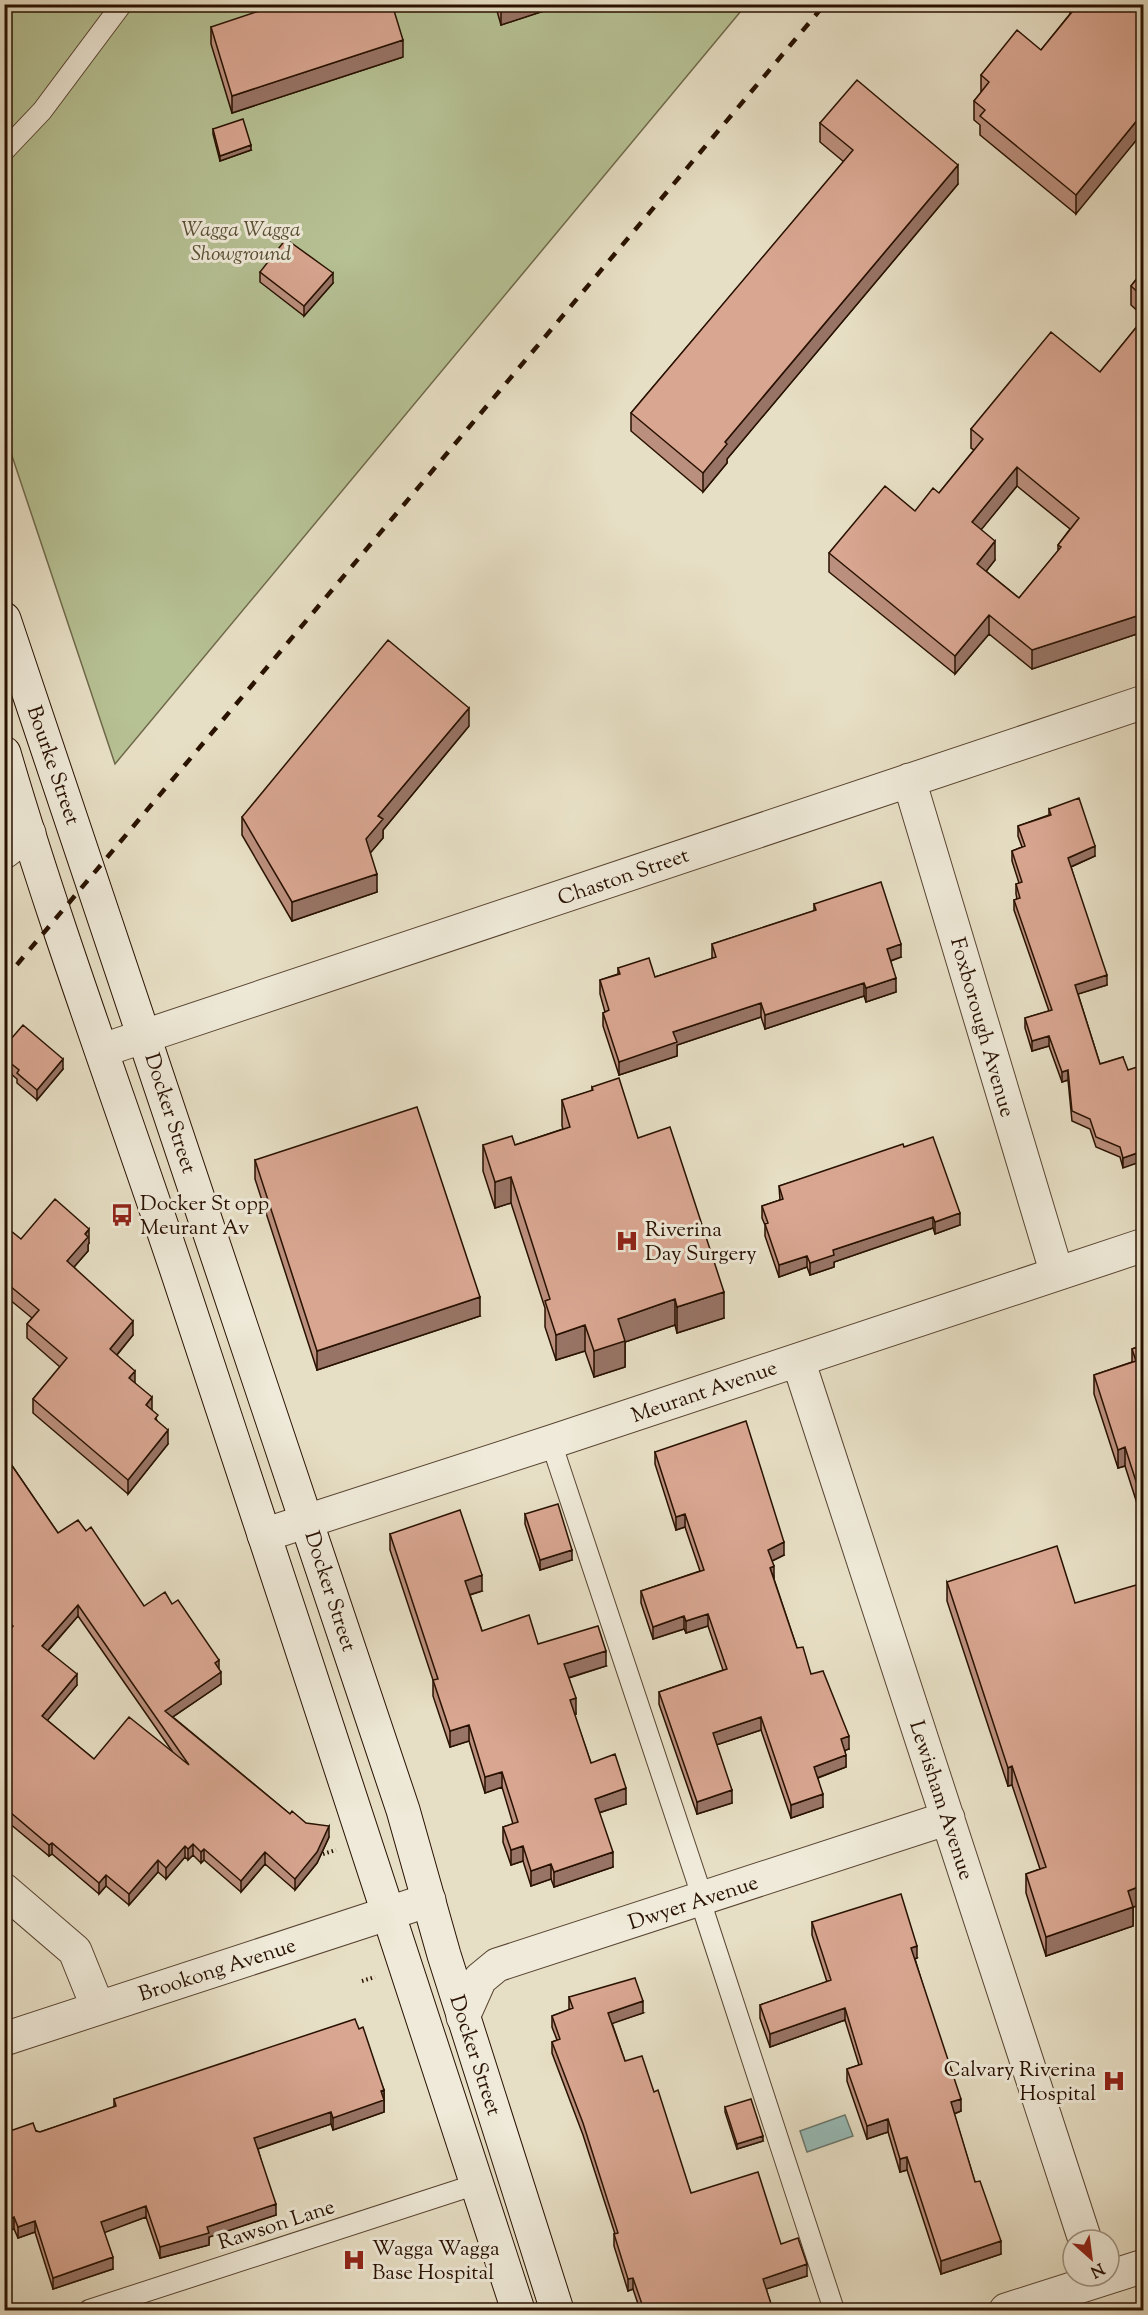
<svg xmlns="http://www.w3.org/2000/svg" width="1148" height="2315" viewBox="0 0 1148 2315" font-family="'Sorts Mill Goudy',serif">
<style>
.green{fill:#b6c194;stroke:#6f694a;stroke-width:1.5}
.water{fill:#97bcb8;stroke:#6b786e;stroke-width:1.5}
.lines{fill:none;stroke-linecap:round;stroke-linejoin:round}
.service-casing{stroke:#584431;stroke-width:22}
.minor-casing{stroke:#584431;stroke-width:35}
.tertiary-casing{stroke:#584431;stroke-width:35}
.secondary-casing{stroke:#281100;stroke-width:35}
.path{stroke:#281100;stroke-width:4;stroke-dasharray:1.5 3;stroke-linecap:butt}
.service{stroke:#efead9;stroke-width:20}
.minor{stroke:#efead9;stroke-width:33}
.tertiary{stroke:#efead9;stroke-width:33}
.secondary{stroke:#efead9;stroke-width:33}
.rail{stroke:#281100;stroke-width:4.5;stroke-dasharray:10 10;stroke-linecap:butt}
.wall{fill:#bb8f7d;stroke:#281100;stroke-width:1.5;fill-rule:evenodd}
.shaded-wall{fill:#987466;stroke:#281100;stroke-width:1.5}
.building{fill:#d9a691;stroke:#281100;stroke-width:1.5;fill-rule:evenodd}
.labels{text-anchor:middle;stroke-width:6;stroke-linejoin:round;paint-order:stroke}
.park-label{font-size:21px;font-style:italic;fill:#5a4f34;stroke:#efead9}
.street-label{font-size:21px;fill:#281100;stroke:#efead9}
.poi-label{font-size:21px;fill:#281100;stroke:#efead9;text-anchor:start}
</style>
<rect width="100%" height="100%" fill="#e7dfc5"/>
<filter id="stains"><feTurbulence type="fractalNoise" baseFrequency=".00333" numOctaves="4"/><feColorMatrix values="0 0 0 0 .2 0 0 0 0 .09 0 0 0 0 .02 0 0 0 .5 -.17"/></filter>
<radialGradient id="worn" r=".72"><stop offset=".6" stop-color="#630" stop-opacity="0"/><stop offset="1" stop-color="#630" stop-opacity=".3"/></radialGradient>
<!-- green -->
<path class="green" d="M4,5H746L115,764L5,435Z"/>
<!-- water -->
<path class="water" d="M845,2115L853,2136L807,2152L800,2131Z"/>
<g class="lines">
<!-- service casing -->
<g class="service-casing">
<path id="service" d="M4,151L42,111L122,4
M551,1442L703,1899
M700,1900L834,2310
M89,2310L477,2184"/>
</g>
<!-- minor casing -->
<g class="minor-casing">
<path id="minor" d="M909,780L1057,1274
M103,1050L1144,702
M798,1360L1085,2240
M264,1535L551,1442L1144,1245
M4,1890L75,1951L98,2008
M463,2017L480,1979L497,1965L948,1818
M4,2039L429,1900
M1006,2310L1144,2266"/>
</g>
<!-- tertiary casing -->
<g class="tertiary-casing">
<path id="tertiary" d="M4,852L29,833"/>
</g>
<!-- secondary casing -->
<g class="secondary-casing">
<path id="secondary" d="M4,619L403,1810L444,1955L557,2310
M4,753C56,930 121,1103 179,1277C293,1621 406,1966 518,2310"/>
</g>
<!-- path -->
<path class="path" d="M323,1854L336,1850
M362,1981L375,1977"/>
<!-- service -->
<use href="#service" class="service"/>
<!-- minor -->
<use href="#minor" class="minor"/>
<!-- tertiary -->
<use href="#tertiary" class="tertiary"/>
<!-- secondary -->
<use href="#secondary" class="secondary"/>
<!-- rail -->
<path class="rail" d="M4,980L825,4"/>
</g>
<!-- wall -->
<path class="wall" d="M495,4H565L501,25Z
M1070,4H1143L1076,214L980,135V125L974,120V101L981,93V75L1041,50L1070,14Z
M211,27L403,57L232,113L211,44Z
M820,123L958,184L727,459V463L703,492L631,431V413L844,162L820,142Z
M213,129L251,150L220,161L213,134Z
M1143,271V316L1131,305V286Z
M260,272L333,283L304,316L260,282Z
M1143,319V632L1032,669L989,634L955,674L829,572V553L915,511L939,493L974,450L971,448V429L1100,372ZM1017,486L1070,529L1058,545V551L1019,598L986,571L995,560L981,529Z
M469,726L383,830V838L370,853L377,892L292,921L242,835V817Z
M1049,809L1095,856L1071,867L1107,985L1078,994L1100,1064L1123,1057V1168L1120,1157L1096,1147L1090,1129L1072,1121L1068,1080L1062,1082L1049,1046L1032,1051L1025,1028V1018L1049,1011L1014,910V900L1017,899L1016,894V884L1019,883L1012,861V851L1022,847L1018,836V826L1049,815Z
M814,904L901,957L891,961L896,992L866,1002L864,996L765,1029L761,1017L677,1045V1056L619,1075L603,1026V1013L605,1012L600,994V980L618,974V968L655,977L712,959V944L814,911Z
M4,1047L63,1069L37,1100L17,1083V1079L4,1068Z
M592,1087L638,1138L724,1318L677,1333L675,1325L625,1342V1367L594,1377L585,1351L556,1360L545,1327V1308L511,1203L495,1208L483,1171V1145H515L563,1129L562,1126V1100L592,1091Z
M904,1147L960,1225L935,1234L933,1228L834,1262V1267L810,1275L807,1267L779,1277L765,1236V1225L762,1218V1206L780,1200L779,1186Z
M255,1160L480,1316L317,1370L255,1179Z
M4,1238L89,1243L88,1245V1251L74,1267L133,1335L117,1355L152,1410L168,1444L128,1494L33,1413V1399L60,1367L27,1338V1324L32,1318L4,1295Z
M1143,1345V1522L1125,1466L1118,1468L1094,1394V1375L1132,1362V1349Z
M655,1452L784,1555L772,1561L774,1579L797,1648L811,1674L849,1749L845,1750L846,1767L818,1778L823,1807L791,1818L761,1730L716,1745L732,1803L697,1814L659,1704V1692L723,1670L708,1626L686,1633L684,1629L653,1639L641,1603V1591L700,1571L685,1527L676,1530L655,1464Z
M4,1454L58,1533L86,1531L144,1606L219,1669L221,1684L173,1717L290,1814L329,1837L317,1863L295,1890L265,1864L241,1892L204,1860L201,1863L193,1855L188,1860L185,1857L166,1879L158,1872L129,1905L106,1886L99,1894L52,1854L49,1856L4,1819V1637L8,1633L4,1630V1566L6,1564L4,1562ZM78,1616L172,1751L94,1759L47,1720L77,1685L48,1651Z
M525,1514L572,1560L540,1570L525,1524Z
M390,1534L482,1591L470,1595L482,1631L538,1644L606,1666L569,1678L576,1714H574L591,1763L626,1804L599,1813L613,1867L554,1887L551,1879L531,1886L523,1861L511,1865L503,1842V1827L513,1824L502,1787L485,1793L469,1741L450,1747L433,1696V1680L390,1550Z
M947,1582L1133,1907V1926L1046,1956L1026,1893V1874L1040,1869L1012,1785L1008,1786L947,1601Z
M812,1922L917,1958L915,1959L961,2111L954,2114L975,2182L1001,2254L941,2274L907,2170L900,2172L888,2132L867,2139L847,2081V2069L859,2065L845,2020L770,2047L760,2018V2005L827,1982L812,1935Z
M569,1997L643,2013L612,2023L625,2061L654,2092L691,2193L781,2244L807,2276L766,2289L773,2310H640L633,2289L628,2291L614,2246V2234H615L583,2135L552,2053V2042L557,2040L552,2027V2016L569,2010Z
M359,2029L384,2090V2112L333,2130L331,2124L258,2149L276,2215L209,2237V2245L160,2258L146,2217L104,2232L113,2269L53,2289L35,2232L18,2238L14,2229L4,2232L36,2131L40,2132L114,2107V2099Z
M725,2107L763,2141L737,2149L725,2112Z"/>
<!-- shaded-wall -->
<path class="shaded-wall" d="M511,4H565L501,25V8Z
M403,40V57L232,113V96Z
M1143,113V132L1076,214V195Z
M251,145V150L220,161V156Z
M958,165V184L727,459V463L703,492V473L725,442Z
M333,273V283L304,316V306Z
M1017,467V486L972,541V522Z
M995,541V560L977,583V564Z
M1143,614V632L1032,669V650Z
M989,615V634L955,674V656Z
M469,708V726L383,830V838L366,858V839L378,816Z
M1095,846V856L1068,868V858Z
M377,874V892L292,921V902Z
M901,944V957L887,962V949Z
M1107,975V985L1075,995V985Z
M896,978V992L866,1002V988Z
M864,983V996L765,1029V1015Z
M761,1003V1017L677,1045V1056L619,1075V1062L673,1032Z
M1049,1036V1046L1032,1051V1041Z
M63,1059V1069L37,1100V1090Z
M1068,1070V1080L1062,1082V1072Z
M1143,1151V1161L1123,1168V1158Z
M511,1177V1203L495,1208V1182Z
M960,1213V1225L935,1234V1222Z
M933,1217V1228L834,1262V1267L810,1275V1263L833,1250Z
M89,1229V1243L88,1245V1251L67,1275V1261Z
M807,1256V1267L779,1277V1265Z
M724,1292V1318L677,1333V1307Z
M480,1297V1316L317,1370V1351Z
M675,1299V1325L625,1342V1367L594,1377V1351L618,1319Z
M133,1321V1335L110,1363V1349Z
M585,1325V1351L556,1360V1335Z
M135,1371V1385L129,1378Z
M152,1397V1411L146,1405Z
M168,1430V1444L128,1494V1480Z
M1125,1447V1466L1118,1468V1450Z
M685,1514V1527L676,1530V1517Z
M784,1542V1555L768,1563V1550Z
M572,1550V1560L540,1570V1560Z
M774,1566V1579L770,1568Z
M482,1575V1591L465,1596V1581Z
M78,1605V1616L42,1657V1646Z
M708,1614V1626L686,1633V1621Z
M684,1616V1629L653,1639V1627Z
M606,1651V1666L564,1679V1664Z
M219,1660V1671L215,1663Z
M221,1672V1684L165,1722V1711Z
M77,1674V1685L42,1727V1716Z
M576,1698V1714L570,1716V1700Z
M761,1717V1730L713,1746V1733Z
M469,1725V1741L450,1747V1731Z
M849,1736V1749L841,1752V1739Z
M846,1755V1767L814,1779V1767Z
M1012,1766V1785L1008,1786V1768Z
M502,1772V1787L485,1793V1777Z
M626,1788V1804L595,1814V1799Z
M732,1790V1803L697,1814V1802Z
M823,1794V1807L791,1818V1805Z
M329,1826V1837L317,1863L295,1890V1879Z
M52,1843V1854L49,1856V1845Z
M193,1844V1855L188,1860V1849Z
M185,1846V1857L166,1879V1868Z
M523,1846V1861L511,1865V1850Z
M204,1849V1860L201,1863V1852Z
M265,1852V1864L241,1892V1881Z
M613,1852V1867L554,1887V1872Z
M158,1860V1872L129,1905V1894Z
M551,1864V1879L531,1886V1871Z
M106,1875V1886L99,1894V1883Z
M1143,1885V1904L1128,1909V1891Z
M1133,1907V1926L1046,1956V1937Z
M917,1946V1958L911,1960V1948Z
M643,2001V2013L608,2025V2013Z
M845,2008V2020L770,2047V2034Z
M384,2090V2112L333,2130V2118Z
M961,2099V2111L951,2115V2102Z
M331,2112V2124L254,2150V2138Z
M888,2119V2132L867,2139V2126Z
M763,2136V2141L737,2149V2144Z
M907,2157V2170L900,2172V2159Z
M276,2204V2215L209,2237V2245L160,2258V2247L207,2227Z
M146,2206V2217L101,2234V2222Z
M14,2217V2229L4,2232V2221Z
M35,2221V2232L18,2238V2227Z
M1001,2241V2254L941,2274V2261Z
M113,2257V2269L53,2289V2278Z
M807,2264V2276L763,2290V2279Z
M633,2278V2289L628,2291V2279Z"/>
<!-- building -->
<path class="building" d="M280,4H392L403,40L232,96L211,27Z
M500,4H511L501,8Z
M1073,4H1143V113L1076,195L980,116L985,110L974,101L989,82L981,75L1017,30L1041,50L1076,7Z
M857,80L958,165L725,442L727,444L703,473L631,413L853,150L820,123Z
M243,119L251,145L220,156L213,129Z
M286,239L333,273L304,306L260,272Z
M1143,271V297L1131,286Z
M1143,319V614L1032,650L989,615L955,656L829,553L885,486L915,511L933,488L939,493L983,439L971,429L1051,332L1100,372ZM1017,467L1079,518L1058,545L1061,547L1019,598L977,564L995,541L972,522Z
M388,640L469,708L378,816L383,819L366,839L377,874L292,902L242,817Z
M1079,798L1095,846L1068,858L1107,975L1075,985L1100,1064L1123,1057L1128,1070L1143,1065V1151L1123,1158L1120,1147L1096,1137L1090,1119L1072,1111L1068,1070L1062,1072L1049,1036L1032,1041L1025,1018L1052,1010L1014,900L1020,898L1016,884L1022,882L1012,851L1025,846L1018,826L1051,815L1049,809Z
M881,882L901,944L887,949L896,978L866,988L864,983L765,1015L761,1003L673,1032L677,1042L619,1062L603,1013L609,1010L600,980L620,974L618,968L649,958L655,977L716,957L712,944L816,910L814,904Z
M23,1025L63,1059L37,1090L17,1073L19,1070L4,1058V1047Z
M619,1078L638,1138L670,1127L724,1292L677,1307L675,1299L618,1319L625,1341L594,1351L585,1325L556,1335L545,1301L550,1299L511,1177L495,1182L483,1145L512,1136L515,1145L570,1127L562,1100L593,1090L592,1087Z
M417,1107L480,1297L317,1351L255,1160Z
M933,1137L960,1213L935,1222L933,1217L833,1250L834,1255L810,1263L807,1256L779,1265L765,1224L768,1223L762,1206L783,1199L779,1186L903,1144L904,1147Z
M55,1199L89,1229L85,1234L88,1237L67,1261L133,1321L110,1349L135,1371L129,1378L152,1397L146,1405L158,1415L155,1419L168,1430L128,1480L33,1399L67,1358L27,1324L39,1310L4,1281V1238L11,1231L21,1239Z
M1143,1345V1503L1125,1447L1118,1450L1094,1375L1136,1361L1132,1349Z
M746,1421L784,1542L768,1550L774,1566L770,1568L797,1648L803,1647L811,1674L823,1671L849,1736L841,1739L846,1755L814,1767L823,1794L791,1805L761,1717L713,1733L732,1790L697,1802L659,1692L727,1669L708,1614L686,1621L684,1616L653,1627L641,1591L704,1570L685,1514L676,1517L655,1452Z
M4,1454L58,1533L78,1520L86,1531L91,1527L144,1606L165,1592L172,1604L178,1600L219,1660L215,1663L221,1672L165,1711L290,1814L292,1811L306,1823L329,1826L317,1852L295,1879L265,1852L241,1881L204,1849L201,1852L193,1844L188,1849L185,1846L166,1868L158,1860L129,1894L106,1875L99,1883L52,1843L49,1845L4,1807V1637L13,1626L4,1619V1566L10,1559L4,1551ZM78,1605L189,1765L129,1717L94,1759L42,1716L77,1674L42,1646Z
M558,1504L572,1550L540,1560L525,1514Z
M460,1510L482,1575L465,1581L482,1631L529,1615L538,1644L598,1626L606,1651L564,1664L576,1698L570,1700L591,1763L615,1754L626,1788L595,1799L613,1852L554,1872L551,1864L531,1871L523,1846L511,1850L503,1827L518,1822L502,1772L485,1777L469,1725L450,1731L433,1680L438,1679L390,1534Z
M1057,1546L1075,1603L1143,1583V1885L1128,1891L1133,1907L1046,1937L1026,1874L1046,1867L1012,1766L1008,1768L947,1582Z
M901,1894L917,1946L911,1948L961,2099L951,2102L975,2182L980,2181L1001,2241L941,2261L907,2157L900,2159L888,2119L867,2126L847,2069L862,2064L845,2008L770,2034L760,2005L831,1980L812,1922Z
M635,1978L643,2001L608,2013L625,2061L642,2056L654,2092L658,2090L691,2193L758,2172L781,2244L798,2238L807,2264L763,2279L773,2310H644L633,2278L628,2279L614,2234L618,2233L583,2123L552,2042L560,2039L552,2016L573,2008L569,1997Z
M355,2019L359,2029L363,2027L384,2090L381,2091L384,2100L333,2118L331,2112L254,2138L276,2204L207,2227L209,2233L160,2247L146,2206L101,2222L113,2257L53,2278L35,2221L18,2227L14,2217L4,2221V2133L33,2123L36,2131L40,2132L116,2106L114,2099Z
M751,2099L763,2136L737,2144L725,2107Z"/>
<!-- icons -->
<defs>
<g id="bus-bare" transform="scale(1.8)"><path d="M-5-6H5V4H4V6H2V4H-2V6H-4V4H-5ZM-3.5-4V0h7V-4ZM-3.5 1.2v1.5H-2V1.2ZM2 1.2v1.5H3.5V1.2Z" fill="#8f2418" stroke="#efead9" stroke-width="2.5" paint-order="stroke"/></g>
<g id="hospital-bare" transform="scale(1.8)"><path d="M-5-5h3v3.5h4V-5h3V5h-3V1.5h-4V5h-3Z" fill="#8f2418" stroke="#efead9" stroke-width="2.5" paint-order="stroke"/></g>
</defs>
<g fill-rule="evenodd">
<use href="#bus-bare" x="122" y="1215"/>
<use href="#hospital-bare" x="627" y="1241"/>
<use href="#hospital-bare" x="1114" y="2081"/>
<use href="#hospital-bare" x="354" y="2260"/>
</g>
<g class="labels">
<!-- park labels -->
<g class="park-label">
<text x="241" y="236">Wagga Wagga<tspan x="241" dy="24">Showground</tspan></text>
</g>
<!-- street labels -->
<g class="street-label">
<text transform="translate(54 765) rotate(71)" y="7">Bourke Street</text>
<text transform="translate(623 876) rotate(-19)" y="7">Chaston Street</text>
<text transform="translate(983 1027) rotate(74)" y="7">Foxborough Avenue</text>
<text transform="translate(171 1113) rotate(72)" y="7">Docker Street</text>
<text transform="translate(704 1391) rotate(-19)" y="7">Meurant Avenue</text>
<text transform="translate(331 1591) rotate(72)" y="7">Docker Street</text>
<text transform="translate(942 1800) rotate(72)" y="7">Lewisham Avenue</text>
<text transform="translate(693 1902) rotate(-18)" y="7">Dwyer Avenue</text>
<text transform="translate(217 1969) rotate(-18)" y="7">Brookong Avenue</text>
<text transform="translate(476 2055) rotate(72)" y="7">Docker Street</text>
<text transform="translate(276 2224) rotate(-18)" y="7">Rawson Lane</text>
</g>
<!-- poi labels -->
<g class="poi-label">
<text x="140" y="1210">Docker St opp<tspan x="140" dy="24">Meurant Av</tspan></text>
<text x="645" y="1236">Riverina<tspan x="645" dy="24">Day Surgery</tspan></text>
<text x="1096" y="2076" text-anchor="end">Calvary Riverina<tspan x="1096" dy="24">Hospital</tspan></text>
<text x="372" y="2255">Wagga Wagga<tspan x="372" dy="24">Base Hospital</tspan></text>
</g>
</g>
<!-- margin -->
<rect width="1148" height="2315" fill="none" stroke="#e7dfc5" stroke-width="24"/>
<rect x="6" y="6" width="1136" height="2303" fill="none" stroke="#281100" stroke-width="3"/>
<rect x="12" y="12" width="1124" height="2291" fill="none" stroke="#281100" stroke-width="1.5"/>
<!-- north arrow -->
<g transform="translate(1091 2258) rotate(152)"><circle r="28" fill="#efead9" stroke="#9f9382" stroke-width="1.5"/>
<path d="M0-4.5L10 22L0 15L-10 22Z" fill="#8f2418"/>
<text y="-9" font-size="16" font-weight="bold" text-anchor="middle" fill="#281100">N</text>
</g>
<rect width="100%" height="100%" filter="url(#stains)"/>
<rect width="100%" height="100%" fill="url(#worn)"/>
</svg>
